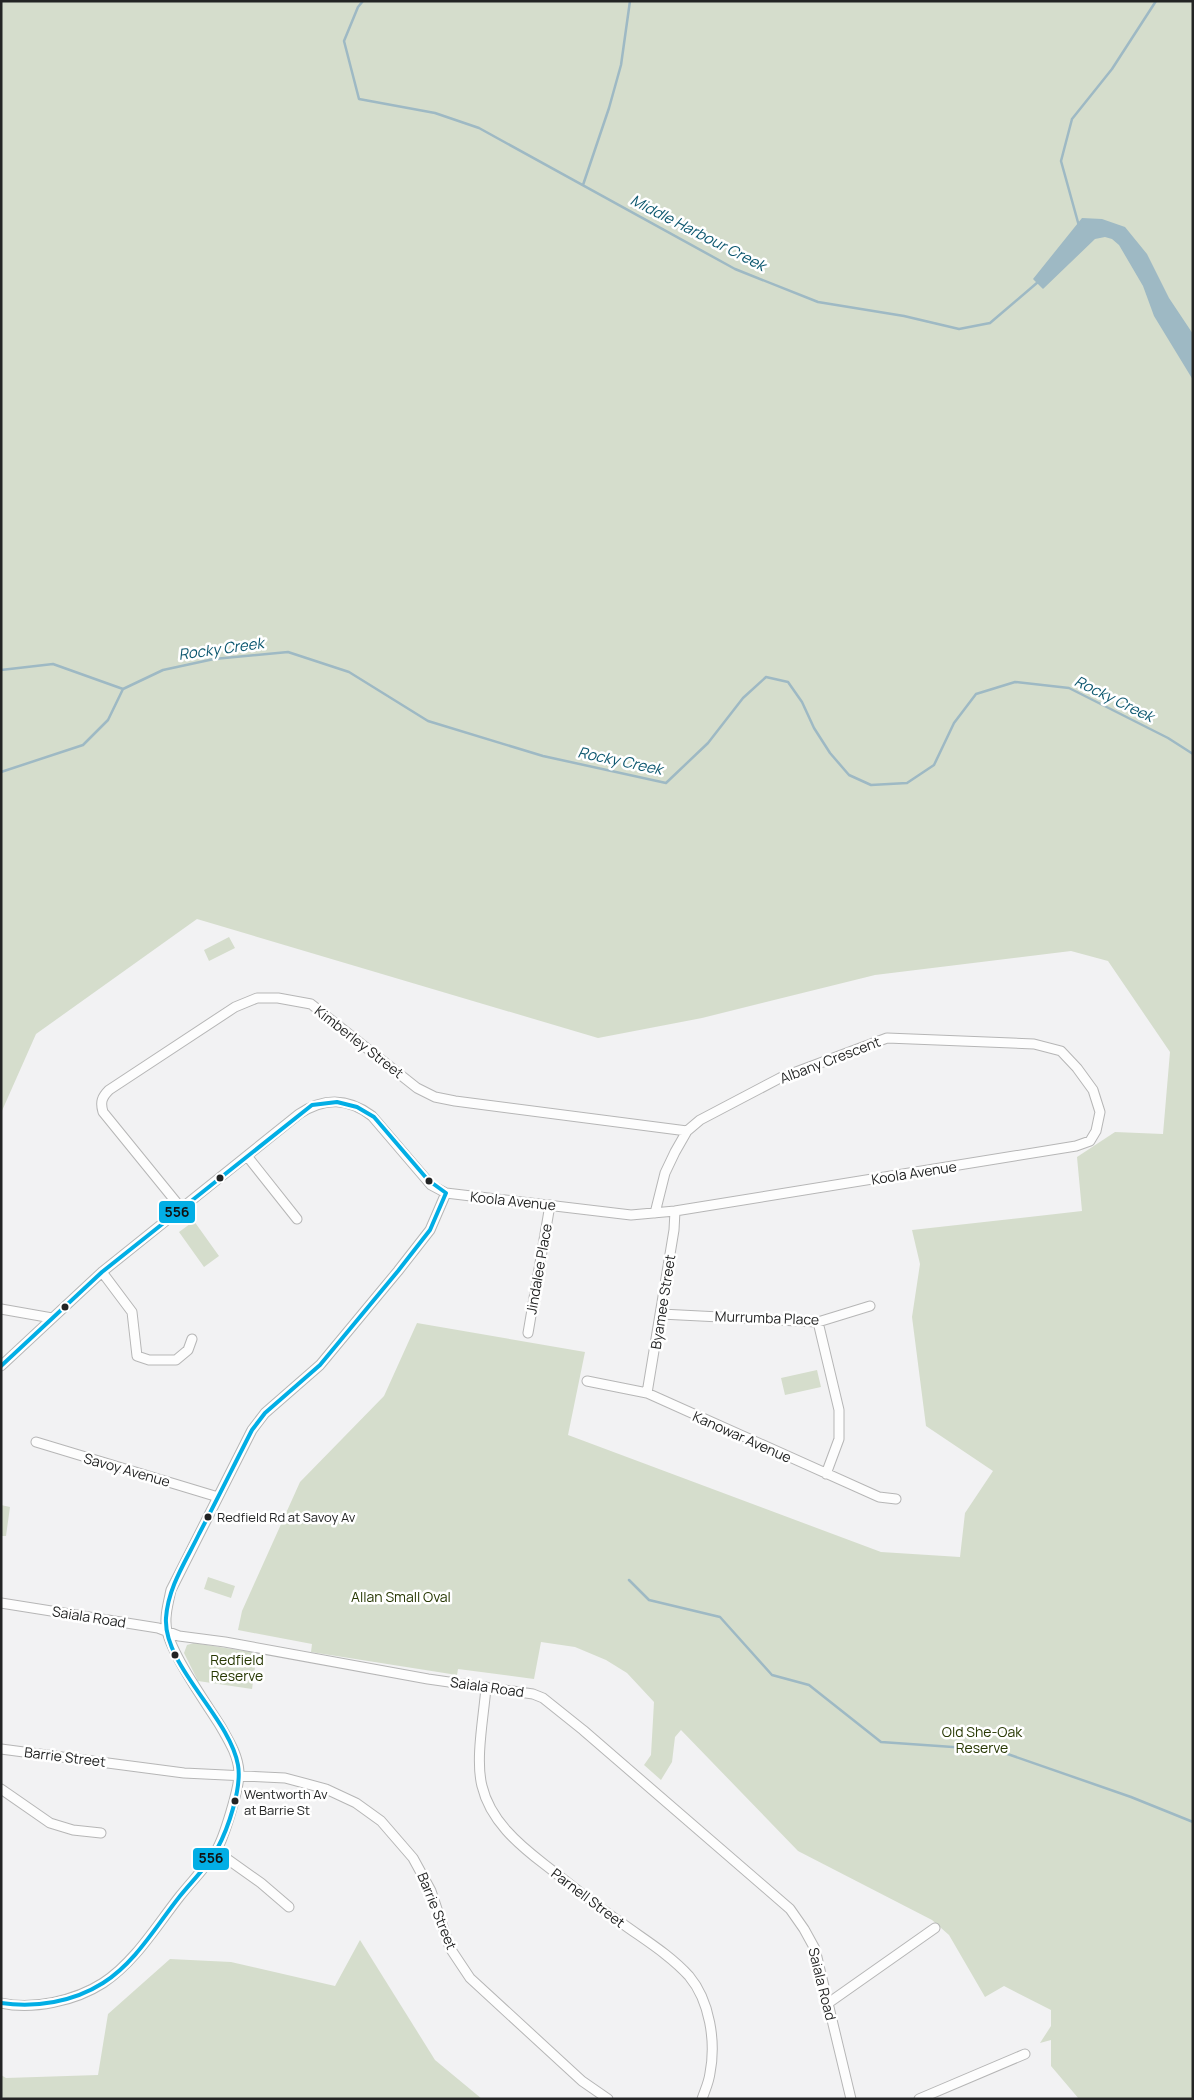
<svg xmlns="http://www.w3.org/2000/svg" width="1194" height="2100" viewBox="0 0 1194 2100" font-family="Manrope,sans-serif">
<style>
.green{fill:#d5ddcc}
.water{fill:#9eb9c4}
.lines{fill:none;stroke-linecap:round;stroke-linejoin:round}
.stream{stroke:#9eb9c4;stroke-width:2.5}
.street-casing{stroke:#b6b6b6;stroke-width:11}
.street{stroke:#fdfdfd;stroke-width:9}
.bus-1-casing{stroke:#fff;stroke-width:8}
.bus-1{stroke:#02aee5;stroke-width:4}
.bus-dot{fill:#232424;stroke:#fff;stroke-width:2}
.labels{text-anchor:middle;stroke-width:5;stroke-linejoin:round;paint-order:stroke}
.bus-label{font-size:13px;fill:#232424;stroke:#fff;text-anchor:start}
.street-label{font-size:14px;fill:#232424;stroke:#fff}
.park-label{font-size:14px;fill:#273803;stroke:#fff}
.water-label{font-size:15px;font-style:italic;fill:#0c576f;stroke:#fff}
.line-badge{stroke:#fff;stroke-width:2}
.pale-badge-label{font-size:14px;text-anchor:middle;font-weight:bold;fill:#111}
</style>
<rect width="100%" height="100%" fill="#f2f2f3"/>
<!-- green -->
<path class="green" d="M1,1H1193V2099H1079L1051,2066V2040L1040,2043L1051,2026V2010L1004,1986L985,1997L949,1935L932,1920L798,1851L681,1730L675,1737L672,1762L661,1780L644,1765L651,1755L654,1702L627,1673L606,1660L575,1647L541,1642L534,1679L458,1669L457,1675L311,1652L312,1644L238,1630L242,1611L300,1482L384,1396L417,1323L585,1352L568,1435L881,1552L960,1557L965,1513L993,1471L926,1426L912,1317L920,1264L912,1230L1082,1211L1077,1157L1115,1132L1163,1134L1170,1052L1108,961L1071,951L875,975L702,1018L598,1038L197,919L36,1034L1,1113Z
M229,937L235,948L209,961L204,950Z
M194,1221L219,1256L204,1267L179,1232Z
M817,1370L821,1387L785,1395L781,1378Z
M1,1505L10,1507L6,1536H1Z
M208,1577L235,1586L231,1598L204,1589Z
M194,1643L257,1653L252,1689L198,1681L184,1653L187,1645Z
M360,1940L435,2060L482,2099H1V2075L6,2078L98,2075L108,2014L170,1959L231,1962L335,1986Z"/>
<!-- water -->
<path class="water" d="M1082,218L1102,219L1125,227L1147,254L1169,298L1193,334V380L1154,316L1143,286L1119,245L1112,239L1105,237L1095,239L1043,289L1033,279Z"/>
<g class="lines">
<!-- stream -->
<path class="stream" d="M363,1L358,7L344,41L359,99L435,113L479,128L735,269L818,302L904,316L959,329L990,323L1038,282
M583,185L609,108L621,65L630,1
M1079,226L1061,161L1072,119L1112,69L1156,1
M1,670L53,664L123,689
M1,772L83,745L108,720L123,689L163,670L214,659L288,652L349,672L428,721L543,756L666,783L708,743L743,698L766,677L788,682L802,702L814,728L830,753L849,775L871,785L907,783L934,765L954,723L976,694L1015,682L1069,688L1168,738L1193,754
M629,1580L649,1600L720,1617L772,1675L809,1685L881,1742L996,1750L1131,1797L1193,1822"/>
<!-- street casing -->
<g class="street-casing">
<path id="street" d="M247,1156L297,1219
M181,1208L103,1112C100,1102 102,1097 109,1090L235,1007L257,998H278L311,1004L417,1088L435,1097L455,1101L687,1131
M102,1272L132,1312L137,1356L149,1360H176L188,1350L192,1339
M1,1309L52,1318
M661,1314L818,1322L870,1306
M818,1322L839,1410V1439L826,1474
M528,1333L550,1205
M1,1366L102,1272L299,1114C325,1097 348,1098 372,1116L431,1185L446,1193L631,1215L675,1211L1076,1146L1090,1141L1096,1131L1100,1112L1093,1090L1077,1068L1061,1051L1034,1044L887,1038L780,1078L700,1120L687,1131L675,1152L665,1173L655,1213
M587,1381L647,1393L879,1497L896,1499
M647,1393L674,1230L675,1211
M36,1442L218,1497
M1,1603L158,1628L179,1636L225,1642L428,1679L533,1694L543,1698L583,1730L790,1909L804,1929L815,1949L851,2099
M486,1687C484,1715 475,1759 482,1786C490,1820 518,1844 544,1864C570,1884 596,1906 623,1924C645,1940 670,1955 689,1976C710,2001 716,2042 710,2073C709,2082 705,2090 702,2099
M1,1749L184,1773L285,1778L326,1789L356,1803L381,1821L413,1858L431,1891L450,1948L470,1978L582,2081L608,2099
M1,1789L50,1823L73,1830L101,1833
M216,1851L261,1883L289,1907
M1,2003C33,2010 75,2001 103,1983C135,1962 157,1925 180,1896C192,1881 206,1867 216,1851C224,1838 240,1786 239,1772C238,1755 229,1741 221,1727C206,1703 173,1657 167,1631C164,1618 168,1604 171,1590L252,1430L265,1413L320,1365L398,1271L430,1230L446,1193
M827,2004L935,1928
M919,2099L1025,2054"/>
</g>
<!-- street -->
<use href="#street" class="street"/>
<!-- bus-1 casing -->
<g class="bus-1-casing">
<path id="bus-1" d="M1,1366L102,1272L312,1105L337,1102L357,1107L374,1117L428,1180L446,1193L430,1230L398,1271L320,1365L265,1413L252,1430C234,1465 217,1500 199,1534C186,1561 168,1587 166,1618C163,1665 230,1718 238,1765C242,1788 228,1829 217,1849C208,1866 192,1881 180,1896C156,1926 136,1962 103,1983C73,2002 36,2008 1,2003"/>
</g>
<!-- bus-1 -->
<use href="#bus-1" class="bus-1"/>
</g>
<!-- markers -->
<g class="bus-dot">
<circle cx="220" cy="1178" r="4.5"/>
<circle cx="429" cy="1181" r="4.5"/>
<circle cx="65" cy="1307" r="4.5"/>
<circle cx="208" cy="1517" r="4.5"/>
<circle cx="175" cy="1655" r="4.5"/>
<circle cx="235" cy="1801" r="4.5"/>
</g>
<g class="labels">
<!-- bus labels -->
<g class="bus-label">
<text x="217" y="1522">Redfield Rd at Savoy Av</text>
<text x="244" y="1799">Wentworth Av<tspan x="244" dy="16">at Barrie St</tspan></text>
</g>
<!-- street labels -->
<g class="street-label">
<text transform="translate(359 1042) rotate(38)" y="5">Kimberley Street</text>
<text transform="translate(830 1060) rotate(-21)" y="5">Albany Crescent</text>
<text transform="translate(914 1173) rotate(-9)" y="5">Koola Avenue</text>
<text transform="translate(513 1201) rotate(6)" y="5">Koola Avenue</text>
<text transform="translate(539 1269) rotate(-80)" y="5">Jindalee Place</text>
<text transform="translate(663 1302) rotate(-81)" y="5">Byamee Street</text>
<text transform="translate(767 1318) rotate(2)" y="5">Murrumba Place</text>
<text transform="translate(742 1437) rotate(24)" y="5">Kanowar Avenue</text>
<text transform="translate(127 1470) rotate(16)" y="5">Savoy Avenue</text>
<text transform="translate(89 1617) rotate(9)" y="5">Saiala Road</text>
<text transform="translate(487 1687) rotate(8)" y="5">Saiala Road</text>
<text transform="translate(65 1757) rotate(7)" y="5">Barrie Street</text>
<text transform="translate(588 1898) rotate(37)" y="5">Parnell Street</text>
<text transform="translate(437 1911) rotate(68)" y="5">Barrie Street</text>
<text transform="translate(822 1984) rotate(76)" y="5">Saiala Road</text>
</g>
<!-- park labels -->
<g class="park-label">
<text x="401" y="1602">Allan Small Oval</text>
<text x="237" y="1665">Redfield<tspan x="237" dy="16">Reserve</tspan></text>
<text x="982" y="1737">Old She-Oak<tspan x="982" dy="16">Reserve</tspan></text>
</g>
<!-- water labels -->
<g class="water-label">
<text transform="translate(698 233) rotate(27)" y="5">Middle Harbour Creek</text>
<text transform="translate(221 649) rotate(-8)" y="5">Rocky Creek</text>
<text transform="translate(1114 699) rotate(26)" y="5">Rocky Creek</text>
<text transform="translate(620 761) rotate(12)" y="5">Rocky Creek</text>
</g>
</g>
<g class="line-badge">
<rect x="158" y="1200" width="38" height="24" rx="5" fill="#02aee5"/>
<rect x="192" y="1847" width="38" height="24" rx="5" fill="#02aee5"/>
</g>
<g class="pale-badge-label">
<text x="177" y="1217">556</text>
<text x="211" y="1863">556</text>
</g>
<!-- border -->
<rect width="1194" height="2100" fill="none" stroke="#232424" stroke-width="5"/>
</svg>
